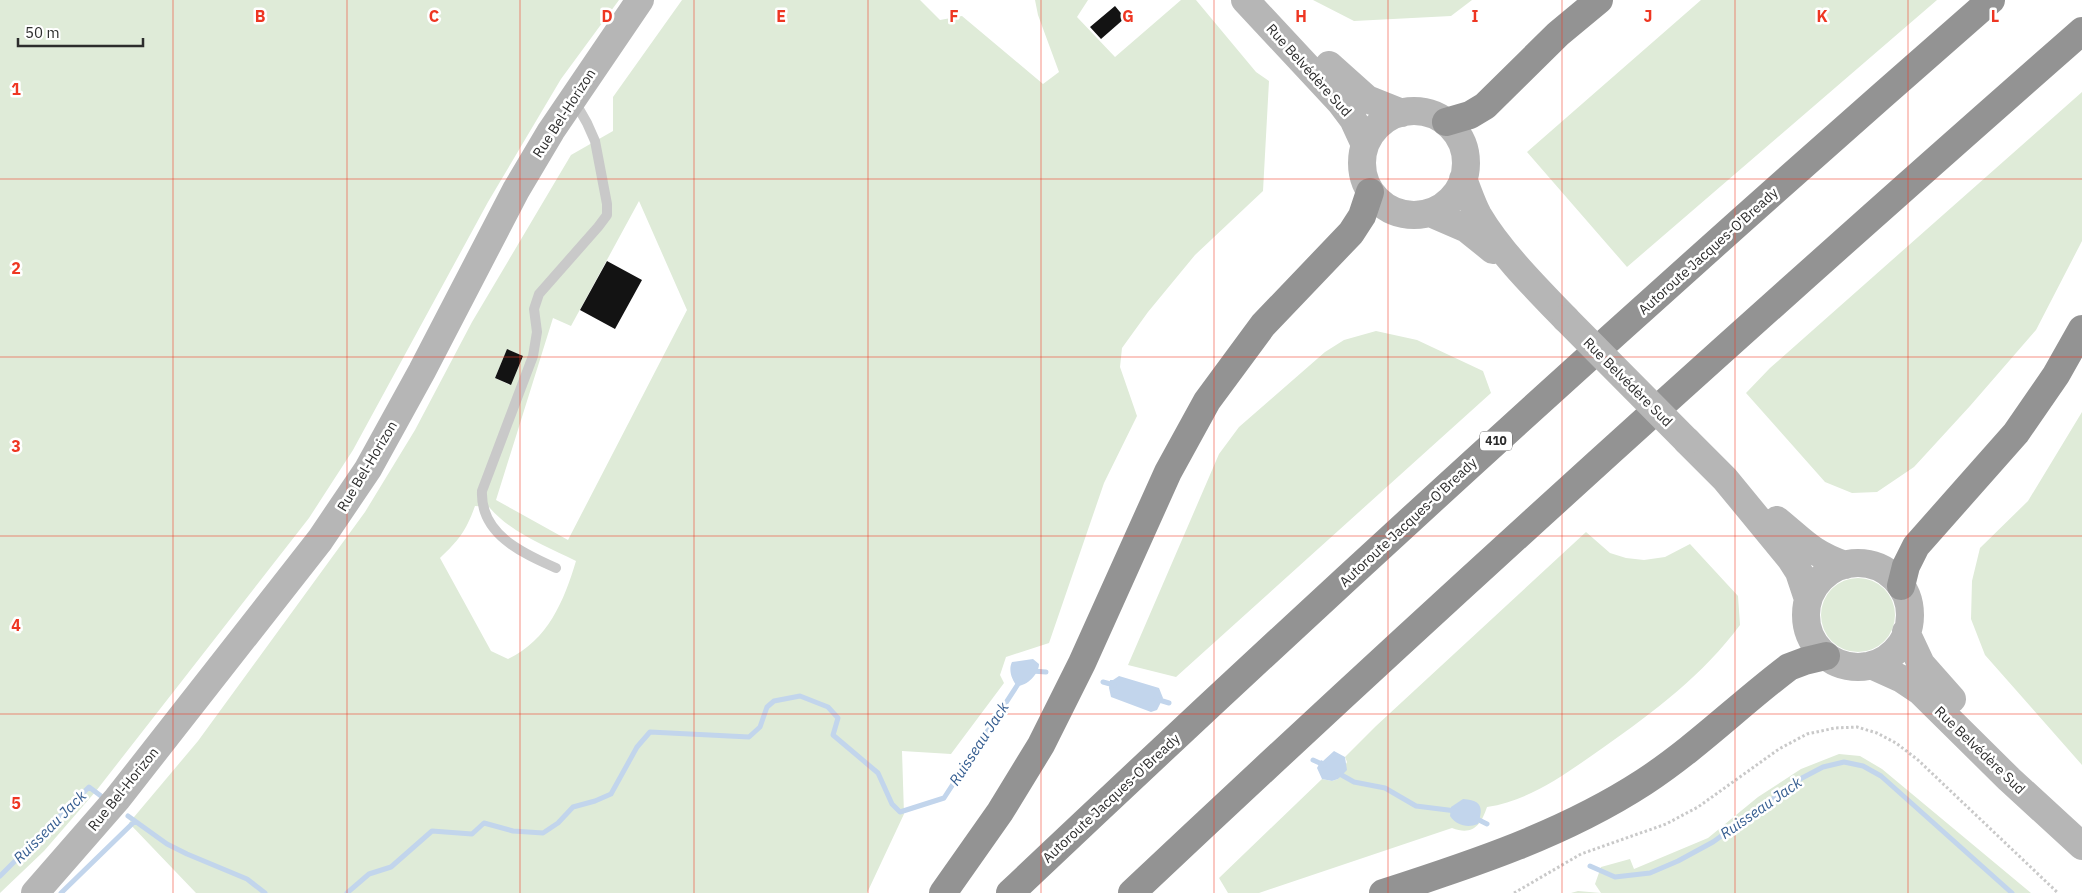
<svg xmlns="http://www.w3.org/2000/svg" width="2082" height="893" viewBox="0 0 2082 893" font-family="'IBM Plex Sans',sans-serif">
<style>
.green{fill:#dfebd8;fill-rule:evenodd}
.water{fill:#c2d5ec}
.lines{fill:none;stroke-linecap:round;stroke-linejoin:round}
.stream{stroke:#c2d5ec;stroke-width:5}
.building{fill:#131313}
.path{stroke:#c9c9c9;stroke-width:3;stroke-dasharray:2.5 2.5;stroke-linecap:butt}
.lane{stroke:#c9c9c9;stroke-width:10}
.secondary{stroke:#b6b6b6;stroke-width:28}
.highway{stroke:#939393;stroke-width:28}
.secondary-bridge{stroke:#b6b6b6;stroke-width:28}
.grid{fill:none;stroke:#ee3622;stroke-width:1;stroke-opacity:0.55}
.labels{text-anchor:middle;stroke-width:5;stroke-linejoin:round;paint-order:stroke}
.shield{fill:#fff;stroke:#6b6b6b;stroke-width:1}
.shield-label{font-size:12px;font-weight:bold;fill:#2c2c2c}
.street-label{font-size:14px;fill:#2c2c2c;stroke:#fff}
.water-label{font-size:15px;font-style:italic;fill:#365e91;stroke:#fff}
.grid-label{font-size:16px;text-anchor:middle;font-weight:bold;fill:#ee3622;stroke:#fff;stroke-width:5;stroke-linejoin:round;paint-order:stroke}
</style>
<rect width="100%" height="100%" fill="#fff"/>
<!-- green -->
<path class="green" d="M0,0H619L561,79L488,202L353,450L309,518L96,791L44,851L0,893Z
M682,0H920L940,20L962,16L1043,84L1059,72L1038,15L1035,0H1088L1077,17L1115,57L1181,0H1196L1256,72L1269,81L1263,191L1195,255L1148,312L1122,348L1120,367L1137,416L1104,483L1049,643L1006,657L1000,675L1004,683L951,754L902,751L904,814L867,893H196L129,823L198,741L365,512L415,430L472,322L571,155L613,131V97ZM639,201L687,310L568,540L496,500L553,318L571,326ZM507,349L522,356L510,385L495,378ZM475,506L489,507C511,533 546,546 576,561C564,601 548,640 508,659L491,651L440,558C459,540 466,531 475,506Z
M1313,0H1472L1451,16L1354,21Z
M1701,0H1937L1627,267L1527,152Z
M2082,92V241L2036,330L1970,406L1914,467L1877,492L1852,493L1825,482L1746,393L1770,368Z
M1376,331L1417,340L1483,371L1491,393L1176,677L1128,665L1219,454L1239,427L1325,352L1344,340Z
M2082,412V765L1985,655L1971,619L1972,581L1980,548L2028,501Z
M1586,532L1610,553L1626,558L1644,560L1665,557L1690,544L1738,596L1740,625C1703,675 1655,711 1604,747C1568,772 1532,800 1487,807C1481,825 1473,836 1452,828L1259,893H1228L1219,878L1322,779L1332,781L1338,779L1347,762L1345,757L1376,726Z
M1821 615a37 37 0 1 1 74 0a37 37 0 1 1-74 0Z
M1839,754L1860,756L1882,769L2031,893H1571L1578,891L1601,893L1595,884L1601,867L1630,859L1634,869L1708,838L1758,797L1801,769Z"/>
<!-- water -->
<path class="water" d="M1033,659L1039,664C1039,674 1027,686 1017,686C1012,680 1008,670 1012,662Z
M1119,676L1159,688L1163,698L1157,710L1151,712L1111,697L1109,688L1110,680H1113Z
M1334,751L1345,757L1347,770L1338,779L1332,781L1322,779L1317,768L1321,760L1323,761Z
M1463,799C1483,800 1483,809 1478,824C1468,828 1457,826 1450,816L1451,807Z"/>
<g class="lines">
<!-- stream -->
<path class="stream" d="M1032,671L1046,672
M1103,682L1114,685
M1156,699L1169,703
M1313,760L1324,765
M1338,773L1354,782L1385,788L1416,806L1456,811
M128,816L167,844L187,854L247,879L265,893
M1475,818L1487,824
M1590,866L1615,877L1650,873L1678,861L1713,842L1802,778L1823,767L1844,762L1863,766L1881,776L2012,893
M0,876L89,787L101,796
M61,893L135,821
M347,893L369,874L391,867L432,831L472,834L484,823L513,831L543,833L558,823L573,807L595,801L611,794L637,747L650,732L749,737L760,727L767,707L774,701L800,696L828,707L838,718L833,735L878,773L892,804L900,812L944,798L1020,681"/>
</g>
<!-- building -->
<path class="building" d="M1115,6L1125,18L1101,39L1090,27Z
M607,261L642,280L615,329L580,310Z
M507,349L523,356L511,385L495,378Z"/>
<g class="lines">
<!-- path -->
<path class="path" d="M1514,893L1581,854L1666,824L1698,807L1779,749L1807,734L1835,728L1857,727L1877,733L1896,743L1918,760L2058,893"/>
<!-- lane -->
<path class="lane" d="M556,568C522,553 480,534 482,491L533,356L537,332L534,309L539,294L598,227L607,215V204L595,141L587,123L575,102"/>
<!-- secondary -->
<path class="secondary" d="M1245,0L1341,103L1353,119L1365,145
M1329,65L1367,99L1402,113
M1362 163a52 52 0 1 1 104 0a52 52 0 1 1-104 0Z
M1463,179C1468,191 1472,204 1478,215C1499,251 1537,289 1566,319
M1430,213L1467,229L1493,250
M1687,441L1725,479L1790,558L1799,572L1808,599
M1777,520C1804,542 1811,553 1845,565
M1806 615a52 52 0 1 1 104 0a52 52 0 1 1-104 0Z
M1906,632L1921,664L1952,699
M1871,665L1902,679L1920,691L2009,779L2082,846
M35,893L117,799L320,540L368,469L422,371L516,190L551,131L640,0"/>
<!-- highway -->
<path class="highway" d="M1446,122L1470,115L1485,106L1558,34L1599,0
M1901,586L1906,566L1916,546L2016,433L2056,375L2082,329
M943,893L1000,812L1041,745L1082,663L1168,472L1207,401L1263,325L1351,233L1362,216L1370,192
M1010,893C1331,589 1658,291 1991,0
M1132,893C1443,600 1760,314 2082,31
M1383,893C1473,864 1564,834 1644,782C1696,748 1740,704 1789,667L1805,661L1826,656"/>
<!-- secondary-bridge -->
<path class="secondary-bridge" d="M1566,319L1687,441"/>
</g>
<!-- grid -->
<path class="grid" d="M173,0V893M347,0V893M520,0V893M694,0V893M868,0V893M1041,0V893M1214,0V893M1388,0V893M1562,0V893M1735,0V893M1908,0V893M0,179H2082M0,357H2082M0,536H2082M0,714H2082"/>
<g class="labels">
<!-- shield labels -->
<rect class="shield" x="1480" y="431.5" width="32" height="19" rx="4"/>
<g class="shield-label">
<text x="1496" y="445">410</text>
</g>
<!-- street labels -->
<g class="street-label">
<text transform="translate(1309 70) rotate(48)" y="5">Rue Belvédère Sud</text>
<text transform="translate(564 113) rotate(-57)" y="5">Rue Bel-Horizon</text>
<text transform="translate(1708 251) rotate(-42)" y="5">Autoroute Jacques-O'Bready</text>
<text transform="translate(1628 382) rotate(45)" y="5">Rue Belvédère Sud</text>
<text transform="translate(367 466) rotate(-59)" y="5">Rue Bel-Horizon</text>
<text transform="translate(1408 522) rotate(-43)" y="5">Autoroute Jacques-O'Bready</text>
<text transform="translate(1980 750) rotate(44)" y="5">Rue Belvédère Sud</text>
<text transform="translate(123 789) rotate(-51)" y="5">Rue Bel-Horizon</text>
<text transform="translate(1111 798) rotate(-43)" y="5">Autoroute Jacques-O'Bready</text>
</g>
<!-- water labels -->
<g class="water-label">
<text transform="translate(979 744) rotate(-57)" y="5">Ruisseau Jack</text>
<text transform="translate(1761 808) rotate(-35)" y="5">Ruisseau Jack</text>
<text transform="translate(50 827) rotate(-45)" y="5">Ruisseau Jack</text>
</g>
</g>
<g class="grid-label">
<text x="260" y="22">B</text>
<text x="434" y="22">C</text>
<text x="607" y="22">D</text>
<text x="781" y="22">E</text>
<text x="954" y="22">F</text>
<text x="1128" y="22">G</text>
<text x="1301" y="22">H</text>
<text x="1475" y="22">I</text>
<text x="1648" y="22">J</text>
<text x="1822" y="22">K</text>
<text x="1995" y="22">L</text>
<text x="16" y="95">1</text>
<text x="16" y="274">2</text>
<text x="16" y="452">3</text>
<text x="16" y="631">4</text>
<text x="16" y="809">5</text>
</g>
<!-- scale -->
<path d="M18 38v8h125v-8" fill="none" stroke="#2c2c2c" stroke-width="2.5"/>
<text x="25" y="38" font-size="15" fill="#2c2c2c" stroke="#ffffff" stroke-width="4" paint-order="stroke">50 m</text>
</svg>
